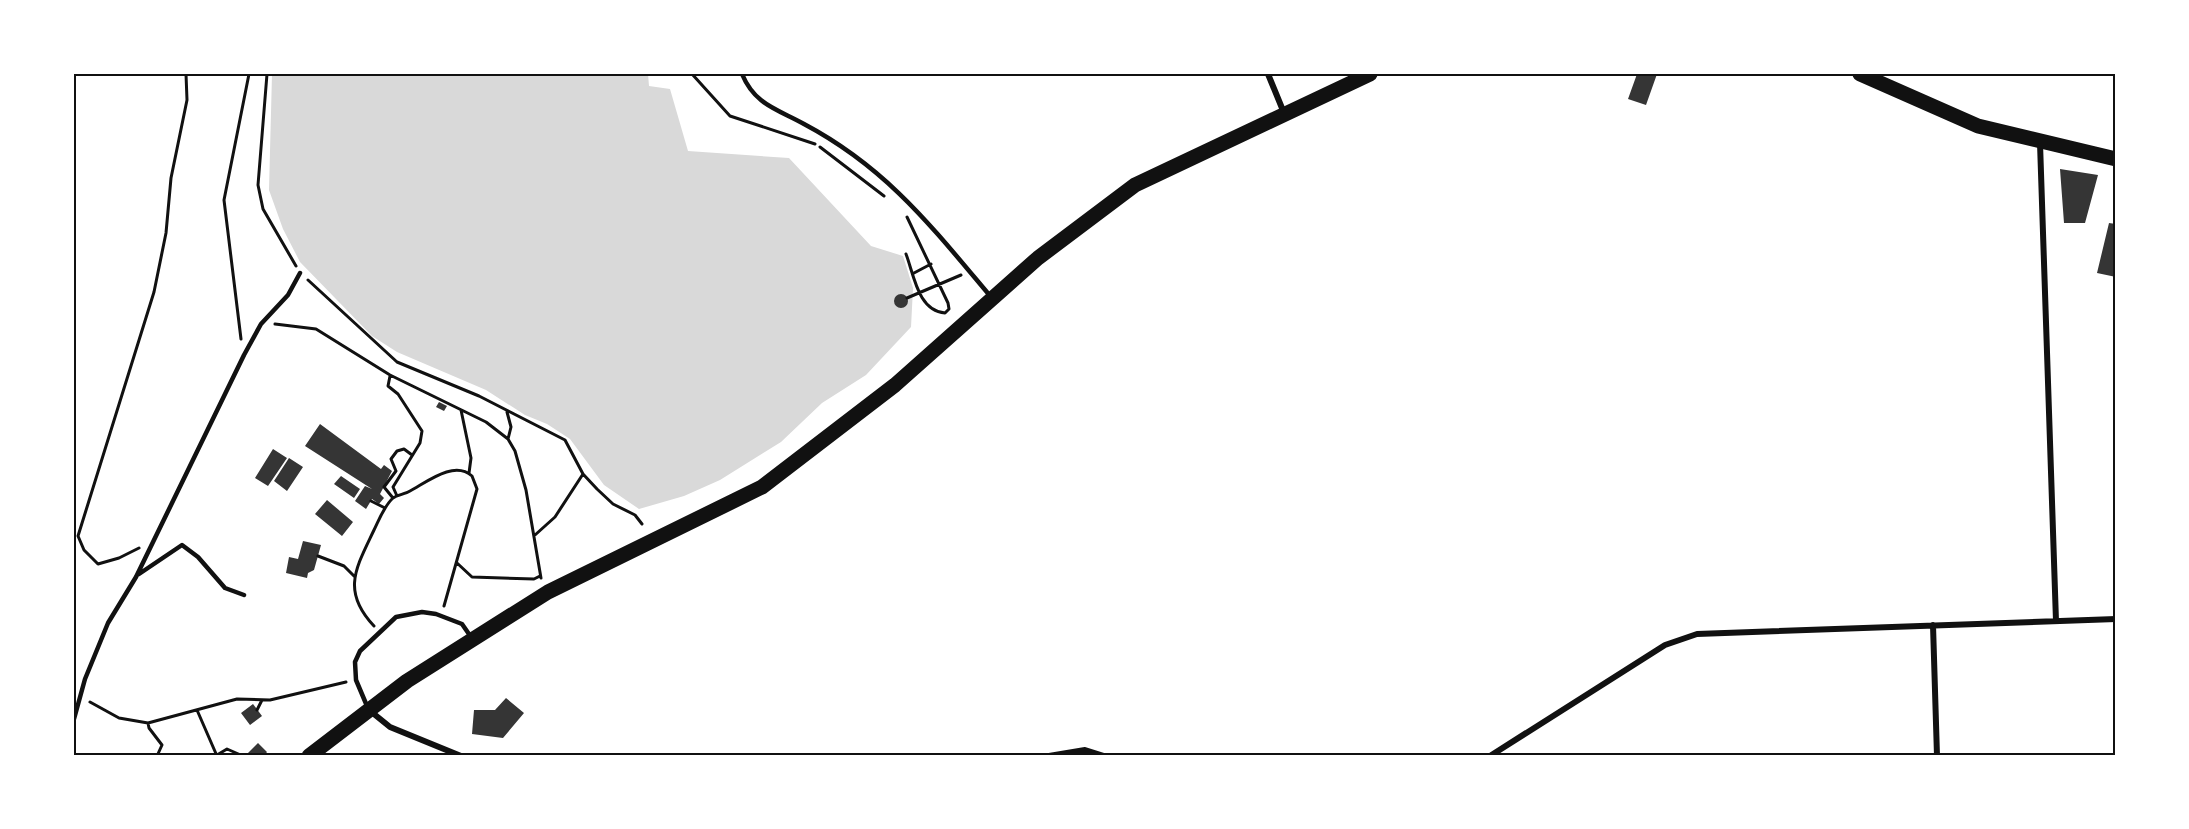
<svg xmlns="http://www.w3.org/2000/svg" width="2189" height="829" viewBox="0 0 2189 829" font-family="'Exo 2',sans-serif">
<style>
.water{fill:#d9d9d9}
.building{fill:#353535}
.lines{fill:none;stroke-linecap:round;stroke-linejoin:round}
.path{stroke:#111;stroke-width:3}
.service{stroke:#111;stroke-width:4.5}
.minor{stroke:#111;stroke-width:6}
.trunk{stroke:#111;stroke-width:15}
.neatline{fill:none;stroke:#111;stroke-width:2}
</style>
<rect width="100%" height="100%" fill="#fff"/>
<!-- water -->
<path class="water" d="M272,74H648L649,86L670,89L688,151L789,158L871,246L903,256L913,288L911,327L866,375L822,403L781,442L720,480L684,496L639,509L604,485L570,439L547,424L525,415L486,390L397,352L372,336L300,262L283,229L269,190Z"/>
<!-- building -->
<path class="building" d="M1637,74H1657L1646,105L1628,99Z
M2060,169L2098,175L2085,223H2064Z
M2109,223L2116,224V277L2097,273Z
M894 301a7 7 0 1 1 14 0a7 7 0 1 1-14 0Z
M439,402L447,406L444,411L436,407Z
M320,424L381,469L384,465L392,471L380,494L384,498L379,504L372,499L366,509L355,501L365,486L372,489L305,446Z
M273,449L287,458L268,486L255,478Z
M289,458L303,467L287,491L274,481Z
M341,476L360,489L354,498L334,484Z
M327,500L353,522L342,536L315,514Z
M303,541L321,545L314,570L308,573L307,578L286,573L289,557L298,559Z
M506,698L524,713L503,738L472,734L474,710H495Z
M253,704L262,716L250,725L241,713Z
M258,743L267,752L264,756H251L248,753Z"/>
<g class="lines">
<!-- path -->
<path class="path" d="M267,74L258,185L263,209L296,266
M692,74L730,116L815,144
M820,147L884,196
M906,254C914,275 918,311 945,313L949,309L948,303L907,217
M914,273L931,264
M308,280L397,362L479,396L565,440L583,474L597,489L613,504L635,515L642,524
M907,298L961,275
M275,324L316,329L390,375L486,422L508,439L515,451L526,490L541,578
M241,339L224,200L249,74
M390,376L388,386L398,394L422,431L420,443L393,487L397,496
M461,410L471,458L469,473
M507,412L511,427L508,439
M393,498L384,487L396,471L391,459L397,451L404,449L412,455
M371,501L385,508
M535,535L555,517L583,474
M139,548L119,558L98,564L84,550L78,536L154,292L166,233L171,178L187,100L186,74
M318,556L344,566L354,576
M457,563L472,577L534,579L540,576
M374,626C341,591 356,568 374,530C379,520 384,506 393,498C397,495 405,494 410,491C427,482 454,460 472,476L477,489L444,606
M90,702L119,718L148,723L237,699L270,700L346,682
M197,710L217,756
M257,710L262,700
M148,723L149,728L162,745L157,756
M217,755L227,749L243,756"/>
<!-- service -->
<path class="service" d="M742,74C755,105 777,109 804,124C887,168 932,227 991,297
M139,574L182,545L198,557L225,588L244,595
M367,706L356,680L355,662L360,651L396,617L422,612L436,614L462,624L471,637
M74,719L85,679L108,623L136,577L244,355L261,324L288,295L300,273"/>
<!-- minor -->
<path class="minor" d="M1268,74L1284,113
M2040,143L2056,621
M1933,625L1937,756
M369,710L390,727L461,756
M1049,756L1085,750L1104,756
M1490,756L1665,645L1697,634L2116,619"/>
<!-- trunk -->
<path class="trunk" d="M1860,74L1978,126L2116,159
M309,756L407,681L548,592L762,487L895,385L1038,258L1135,185L1370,74"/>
</g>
<!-- border -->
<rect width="2189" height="829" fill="none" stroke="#ffffff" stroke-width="150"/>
<rect x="75" y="75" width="2039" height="679" class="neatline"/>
</svg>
